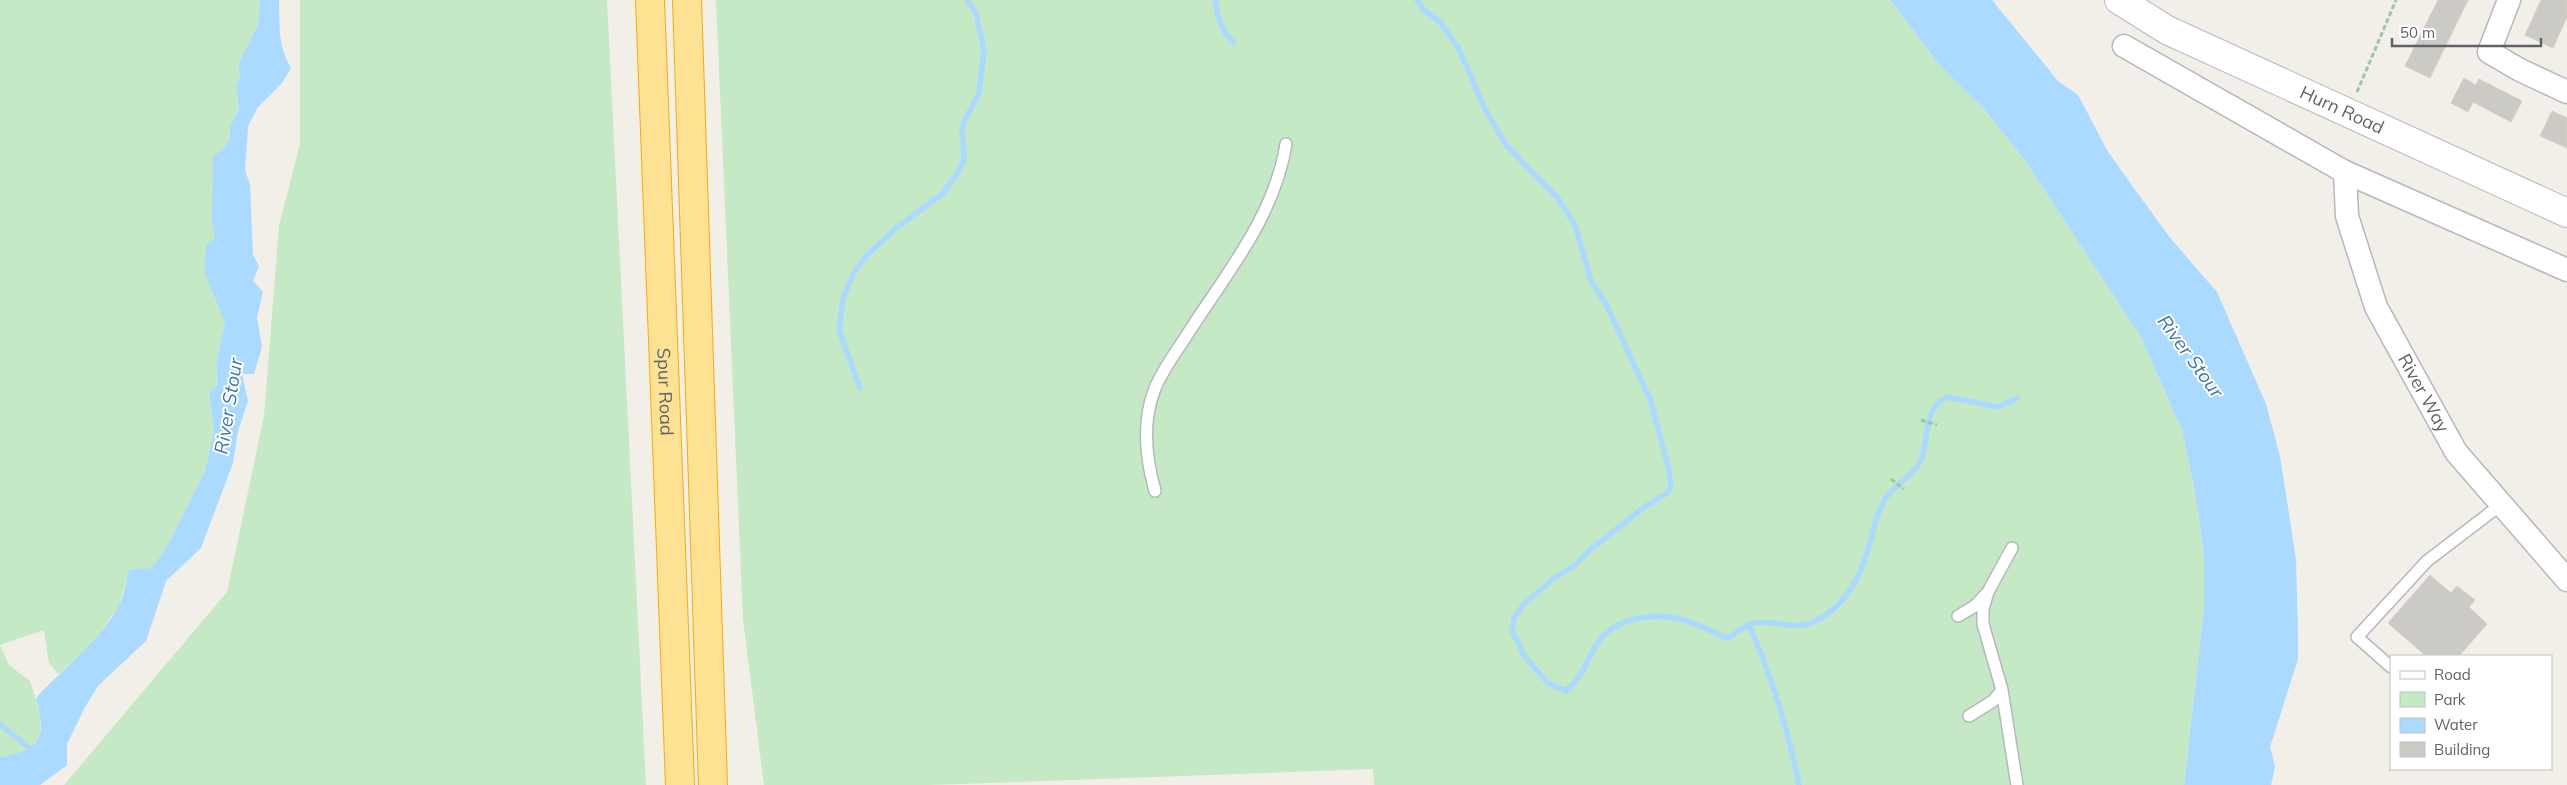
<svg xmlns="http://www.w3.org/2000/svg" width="2567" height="785" viewBox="0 0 2567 785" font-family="Mulish,sans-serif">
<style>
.green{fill:#c5e8c5}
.water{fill:#aadaff}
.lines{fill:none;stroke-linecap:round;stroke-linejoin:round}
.stream{stroke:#aadaff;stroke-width:5.5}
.building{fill:#cccac5;stroke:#d6d1c6}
.lane-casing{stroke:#b5b8bc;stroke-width:14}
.street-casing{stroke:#b5b8bc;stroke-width:25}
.secondary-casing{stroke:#b6babf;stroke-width:30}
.highway-casing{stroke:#f9ab00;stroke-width:30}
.path{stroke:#9cc7a9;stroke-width:3;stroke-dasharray:5 2.5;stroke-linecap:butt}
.lane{stroke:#fff;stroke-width:11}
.street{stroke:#fff;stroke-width:22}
.secondary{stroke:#fff;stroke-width:28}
.highway{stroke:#fde293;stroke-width:28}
.labels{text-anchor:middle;stroke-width:4;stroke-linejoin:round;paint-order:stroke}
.street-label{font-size:18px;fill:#5f6368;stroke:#fff}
.water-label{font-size:19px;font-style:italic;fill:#4174aa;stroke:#fff}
</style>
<rect width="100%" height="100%" fill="#f1efe8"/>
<!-- green -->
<path class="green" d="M0,0H260L258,25L238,64L240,77L236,86L239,108L230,127V139L224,148L214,199L212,221L215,238L205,274L225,323L216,364L218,384L209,393L214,430L205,471L169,543L152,568L129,571L119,606L91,646L58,674L49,663L44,630L0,645L9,665L30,681L41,716L40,735L32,748L20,754L0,757Z
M300,0H607L646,785H64L227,592L264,416L279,226L300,144Z
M716,0H1890L1942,68L1985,110L2024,159L2141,337L2182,430L2194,486L2204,554V609L2184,785H1374L1373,769L932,785H764L743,619Z"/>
<!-- water -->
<path class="water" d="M260,0H279C280,27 277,43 291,68L282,83L258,107L248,126L245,170L250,185L253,255L259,266L253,281L263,292L257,317L262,347L254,374H242L248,401L238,431L233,463L201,548L166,581L146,641L98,686L85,707L67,744V765L40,785H0V757C41,751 47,737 36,698C63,668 98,644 118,607C124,597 126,582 129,570L152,568L169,543L205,471L214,430L209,393L218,384L216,364L225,323L205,274L206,245L215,238L212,221L213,157L224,148L230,139V127L239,108L236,86L240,77L238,64L258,25Z
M1890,0H1992L2058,81L2078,95L2107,150L2128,180L2171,239L2217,292L2266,404L2280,456L2296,559L2298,631V659L2270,747L2275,766L2271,785H2184L2204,609V554L2194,486L2182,430L2141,337L2024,159L1985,110L1942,68Z"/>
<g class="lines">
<!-- stream -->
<path class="stream" d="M1216,0C1216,15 1222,32 1233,42
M1417,0L1423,9L1441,23L1459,49L1484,107L1506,145L1557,197L1575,225L1591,281L1606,304L1650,399L1668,466L1671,486L1667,493L1643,508L1591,549L1575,565L1554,578L1523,605L1514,618L1512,630L1525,657L1548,683L1566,691C1587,674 1586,656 1602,637C1620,617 1655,613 1680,619C1696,622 1711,632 1726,638C1736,635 1742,626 1753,623C1781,618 1796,636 1826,615C1854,595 1864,566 1872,535C1875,523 1878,510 1885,499C1894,484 1914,476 1921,460C1929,439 1923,407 1948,397L1998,407L2017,398
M860,388L839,330L843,298L854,273L866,256L895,229L942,194L957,174L964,160L962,126L979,93L984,51L976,13L967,0
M1749,625C1772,677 1788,729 1799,785
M0,724L35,753"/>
</g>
<!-- building -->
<path class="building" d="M2438,0H2468L2430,78L2405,66Z
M2541,0H2567V17L2553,48L2525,35Z
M2464,78L2476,85L2479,79L2522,101L2511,122L2473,102L2468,112L2451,103Z
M2552,111L2567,118V148L2540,136Z
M2430,575L2451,593L2457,586L2475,600L2469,607L2487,624L2459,656H2426L2388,623Z"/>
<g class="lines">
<!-- lane casing -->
<g class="lane-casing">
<path id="lane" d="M1155,491C1146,459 1142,423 1154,391C1161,372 1174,355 1185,338C1224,276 1274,219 1286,144
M2012,548L1988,592L1983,609V624L2002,690L2017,785
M1958,616L1975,606L1986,594
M2391,667L2357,637L2427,561L2503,503
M1969,716L1993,701L2002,690"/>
</g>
<!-- street casing -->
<g class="street-casing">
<g id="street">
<path d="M2509,0L2489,52L2520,70L2567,92"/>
<path d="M2124,46L2345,172L2567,270"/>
<path id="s1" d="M2345,172L2347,216L2376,307L2456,452L2567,580"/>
</g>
</g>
<!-- secondary casing -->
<g class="secondary-casing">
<g id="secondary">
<path id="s2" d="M2119,0L2167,30L2567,213"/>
</g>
</g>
<!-- highway casing -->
<g class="highway-casing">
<g id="highway">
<path id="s3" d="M650,0L680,785"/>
<path d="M687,0L713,785"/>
</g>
</g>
<!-- path -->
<path class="path" d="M2357,92L2396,0
M1921,420L1937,425
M1891,479L1904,489"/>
<!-- lane -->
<use href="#lane" class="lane"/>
<!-- street -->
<use href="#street" class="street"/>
<!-- secondary -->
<use href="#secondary" class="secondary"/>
<!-- highway -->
<use href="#highway" class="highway"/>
</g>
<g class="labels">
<!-- street labels -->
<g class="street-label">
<text dy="6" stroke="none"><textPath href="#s2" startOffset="249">Hurn Road</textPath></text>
<text dy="6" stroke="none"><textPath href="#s3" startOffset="392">Spur Road</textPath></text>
<text dy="6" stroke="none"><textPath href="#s1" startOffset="238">River Way</textPath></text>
</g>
<!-- water labels -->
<g class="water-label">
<text transform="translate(2191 356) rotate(54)" y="7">River Stour</text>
<text transform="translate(228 406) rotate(-81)" y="7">River Stour</text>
</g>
</g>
<!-- legend -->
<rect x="2390" y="655" width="162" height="115" fill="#ffffff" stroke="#bfc1c3"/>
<rect x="2400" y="671" width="25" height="8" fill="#ffffff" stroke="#bfc1c3"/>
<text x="2434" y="680" font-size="15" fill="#5f6368">Road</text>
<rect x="2400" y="692" width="25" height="15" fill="#c5e8c5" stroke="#bfc1c3"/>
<text x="2434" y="705" font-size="15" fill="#5f6368">Park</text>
<rect x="2400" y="718" width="25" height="15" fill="#aadaff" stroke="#bfc1c3"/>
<text x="2434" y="730" font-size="15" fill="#5f6368">Water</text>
<rect x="2400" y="742" width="25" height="15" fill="#cccac5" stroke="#bfc1c3"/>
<text x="2434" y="755" font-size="15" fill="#5f6368">Building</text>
<!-- scale -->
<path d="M2392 38v8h149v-8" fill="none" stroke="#5f6368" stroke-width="2.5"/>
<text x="2400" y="38" font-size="15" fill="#5f6368" stroke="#ffffff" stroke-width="4" paint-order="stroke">50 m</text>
</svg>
